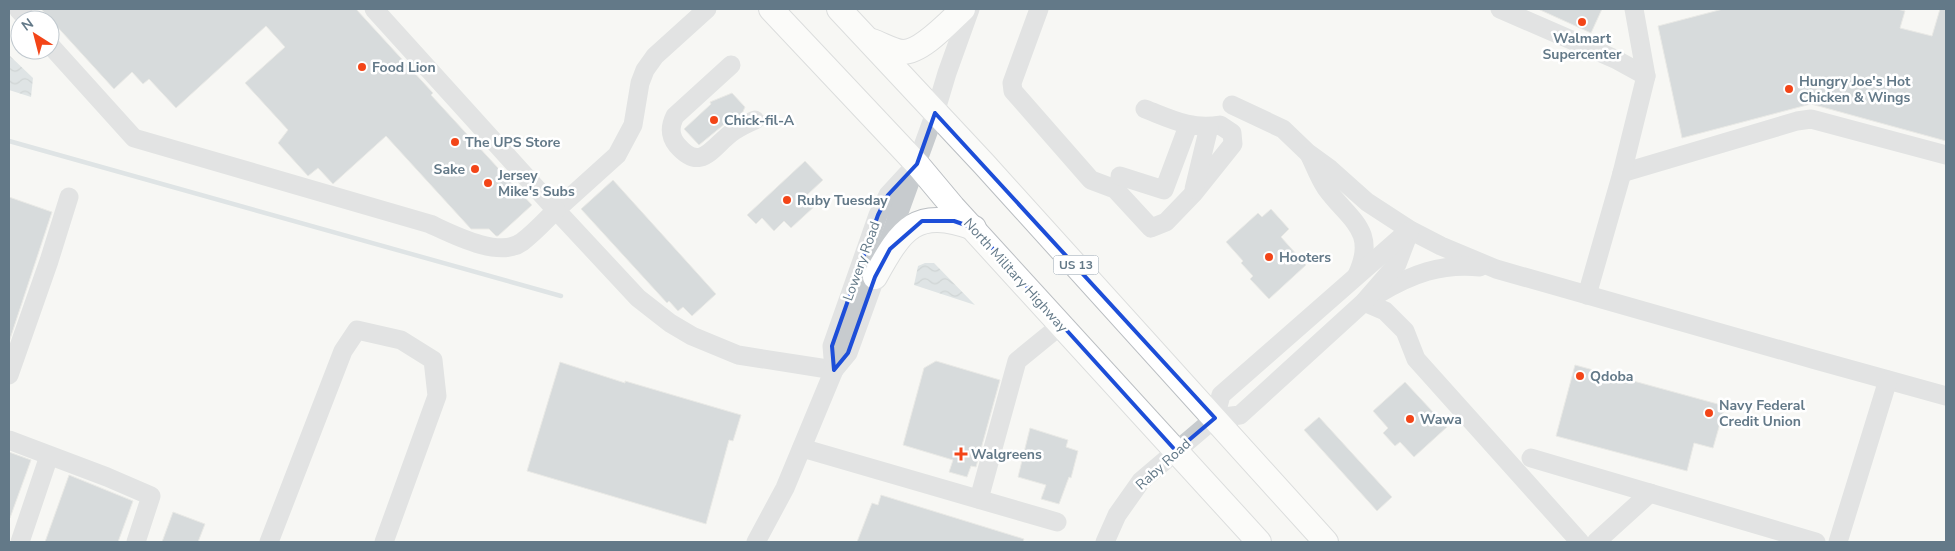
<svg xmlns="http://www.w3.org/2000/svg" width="1955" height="551" font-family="'Nunito Sans',sans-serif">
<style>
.water{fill:url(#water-waves)}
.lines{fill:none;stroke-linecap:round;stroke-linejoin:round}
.stream{stroke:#c1cdd2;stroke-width:4.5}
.building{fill:#afb8be;stroke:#d9d9d6}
.major-casing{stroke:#babec2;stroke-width:26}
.minor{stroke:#c7cbce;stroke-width:19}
.major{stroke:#fff;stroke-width:24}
.marked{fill:none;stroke:#1d4ed8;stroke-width:4;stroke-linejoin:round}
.poi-dot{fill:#f34518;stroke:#fff;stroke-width:2}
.labels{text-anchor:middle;stroke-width:5;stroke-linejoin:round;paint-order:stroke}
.shield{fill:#fff;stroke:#92a1ac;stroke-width:1}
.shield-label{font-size:12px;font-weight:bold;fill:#637988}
.poi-label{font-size:14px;font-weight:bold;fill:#637988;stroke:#fff;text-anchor:start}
.street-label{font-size:14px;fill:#637988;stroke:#fff}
</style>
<defs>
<pattern id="water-waves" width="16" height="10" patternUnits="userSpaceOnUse" patternTransform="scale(1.25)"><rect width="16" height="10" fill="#c1cdd2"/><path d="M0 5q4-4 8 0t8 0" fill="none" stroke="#a0abb0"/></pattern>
</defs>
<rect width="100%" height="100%" fill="#f7f7f4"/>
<g class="water">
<polygon points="9,55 33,78 31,97 9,90"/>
<polygon points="925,263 934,263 975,305 914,285 918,266"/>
</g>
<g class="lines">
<polyline class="stream" points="9,141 561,296"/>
</g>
<g class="building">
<polygon points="41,9 356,9 433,93 431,95 532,205 498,236 496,236 489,229 471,229 386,136 333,184 318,168 308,176 278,143 288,130 245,83 285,47 266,26 176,108 149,79 143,84 132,72 114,89"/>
<polygon points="1538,9 1602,9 1591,33"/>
<polygon points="1723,9 1897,9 1905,11 1900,28 1932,36 1940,9 1946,9 1946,141 1811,104 1682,138 1658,26"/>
<polygon points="732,93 745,107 742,114 727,122 699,145 684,129 711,104 710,102"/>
<polygon points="805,161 823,180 807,195 816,205 791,228 784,221 774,231 762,218 756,224 747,215"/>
<polygon points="613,180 716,294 692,316 683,307 678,311 669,301 667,303 581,209"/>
<polygon points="9,197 52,212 9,342"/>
<polygon points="1271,209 1289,229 1281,237 1306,265 1269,299 1250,279 1253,276 1241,263 1243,261 1226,242 1258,213 1262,217"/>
<polygon points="936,361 1000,380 976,467 971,466 967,477 949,472 953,460 903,445 924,368"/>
<polygon points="560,362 625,383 625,381 741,415 733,441 729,440 706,524 527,471"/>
<polygon points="1575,365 1725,406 1713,448 1694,443 1687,471 1556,436"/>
<polygon points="1405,382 1447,427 1414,457 1400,442 1395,446 1383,433 1388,428 1373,411"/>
<polygon points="1319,417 1392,497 1377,511 1304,430"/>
<polygon points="1030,428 1068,440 1066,447 1078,451 1071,478 1069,477 1059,504 1041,499 1046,485 1018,477"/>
<polygon points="9,452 31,460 10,518 9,518"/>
<polygon points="69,475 133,501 118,542 45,542"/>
<polygon points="881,495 1024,539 1023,542 857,542 872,503 878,505"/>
<polygon points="173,512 205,524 198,542 162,542"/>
</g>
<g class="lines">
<defs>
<g id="major">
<polyline points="771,9 917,164 953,207 1259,542"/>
<polyline points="839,9 984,164 1326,542"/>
<path d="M 872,41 C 881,44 893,51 902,52 C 921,53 949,22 963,9"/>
<path d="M 875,277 C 902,228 916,207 974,228"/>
</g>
</defs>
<use href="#major" class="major-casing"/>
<g class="minor">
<polyline points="18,9 28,20"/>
<polyline points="707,9 655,56 645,70 640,83 633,125 617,155 556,210 638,298 670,323 692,336 738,355 834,370"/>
<path d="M 1039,9 L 1012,83 L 1013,91 L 1091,180 L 1115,189 L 1151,228 L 1166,222 L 1193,194 L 1233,144 L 1232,133 L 1220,125 C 1191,130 1171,119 1145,109"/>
<polyline points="1500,9 1615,59 1646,76"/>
<path d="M 50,45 L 134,138 L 430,224 C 452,234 499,259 522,242 C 534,233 545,221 556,210 L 374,9"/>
<path d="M 731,65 L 675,116 C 670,126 669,135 677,145 C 702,174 712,146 734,131 C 740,127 748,123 755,120"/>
<polyline points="1232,105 1283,129 1308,153 1330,169 1367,202 1410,230 1441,246 1496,269 1816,360 1946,396"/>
<path d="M 1310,156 C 1315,166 1319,178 1326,188 C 1349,220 1378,230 1357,275"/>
<polyline points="1622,173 1797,121 1811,119 1946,155"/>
<polyline points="1120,176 1164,190 1188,126"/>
<polyline points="1194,189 1209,127"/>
<path d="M 1378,294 C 1412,274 1441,263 1480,267"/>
<polyline points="1587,295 1622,173 1646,76 1634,9"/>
<polyline points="1364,302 1385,311 1405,331 1416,359 1580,542"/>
<polyline points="834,370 832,346 878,215 888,195 911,170"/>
<polyline points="9,375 49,261 69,197"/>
<polyline points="1215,418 1240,415 1364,302 1397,264 1410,230"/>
<polyline points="1215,418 1221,395 1407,232"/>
<polyline points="9,440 107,477 151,496 136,542"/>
<polyline points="802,448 1057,522"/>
<polyline points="1531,458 1816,542"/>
<polyline points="979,499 1017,361 1061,325"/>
<polyline points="20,542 49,456"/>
<polyline points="269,542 343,351 357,330 401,340 433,360 437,396 384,542"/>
<polyline points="756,542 785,488 834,370 848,353 935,113 947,73 970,9"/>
<polyline points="1105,542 1117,515 1141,481 1215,418"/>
<polyline points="1596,542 1650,493"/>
<polyline points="1838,542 1888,380"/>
</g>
<use href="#major" class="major"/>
</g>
<path d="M0 0H1955V551H0ZM 935,113 L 1215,418 L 1176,451 L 974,228 L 954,221 L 922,221 L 890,249 L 875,277 L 848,353 L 834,370 L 832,346 L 878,215 L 888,195 L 917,164 Z" fill="#f7f7f4" fill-opacity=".55" fill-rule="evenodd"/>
<path class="marked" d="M 935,113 L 1215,418 L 1176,451 L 974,228 L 954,221 L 922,221 L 890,249 L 875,277 L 848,353 L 834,370 L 832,346 L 878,215 L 888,195 L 917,164 Z"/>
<g class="poi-dot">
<circle cx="1582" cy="22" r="5"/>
<circle cx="362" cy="67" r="5"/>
<circle cx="1789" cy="89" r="5"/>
<circle cx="714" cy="120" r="5"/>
<circle cx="455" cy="142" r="5"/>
<circle cx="475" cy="169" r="5"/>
<circle cx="488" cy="183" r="5"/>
<circle cx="787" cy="200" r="5"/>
<circle cx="1269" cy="257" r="5"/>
<circle cx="1580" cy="376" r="5"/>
<circle cx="1709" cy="413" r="5"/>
<circle cx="1410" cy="419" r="5"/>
<path d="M958.5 446.5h5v5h5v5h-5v5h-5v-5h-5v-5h5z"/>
</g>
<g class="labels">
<rect class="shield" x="1053.5" y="255.5" width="45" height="19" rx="4"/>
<g class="shield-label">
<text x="1076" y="269">US 13</text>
</g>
<g class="poi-label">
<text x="1582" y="43" text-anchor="middle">Walmart<tspan x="1582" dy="16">Supercenter</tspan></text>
<text x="372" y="72">Food Lion</text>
<text x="1799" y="86">Hungry Joe's Hot<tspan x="1799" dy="16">Chicken &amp; Wings</tspan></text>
<text x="724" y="125">Chick-fil-A</text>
<text x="465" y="147">The UPS Store</text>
<text x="465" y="174" text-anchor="end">Sake</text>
<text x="498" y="180">Jersey<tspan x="498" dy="16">Mike's Subs</tspan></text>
<text x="797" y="205">Ruby Tuesday</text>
<text x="1279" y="262">Hooters</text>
<text x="1590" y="381">Qdoba</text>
<text x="1719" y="410">Navy Federal<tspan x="1719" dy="16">Credit Union</tspan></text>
<text x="1420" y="424">Wawa</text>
<text x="971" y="459">Walgreens</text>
</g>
<g class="street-label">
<text transform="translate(861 261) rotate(-70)" y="5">Lowery Road</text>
<text transform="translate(1016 275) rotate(48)" y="5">North Military Highway</text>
<text transform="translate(1163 464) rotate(-42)" y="5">Raby Road</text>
</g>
</g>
<rect width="1955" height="551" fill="none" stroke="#637988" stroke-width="20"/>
<g transform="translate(35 35) rotate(324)"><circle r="24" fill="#ffffff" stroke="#c1c9cf"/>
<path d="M0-4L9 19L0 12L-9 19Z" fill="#f34518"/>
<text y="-8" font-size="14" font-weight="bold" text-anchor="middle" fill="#637988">N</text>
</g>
</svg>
